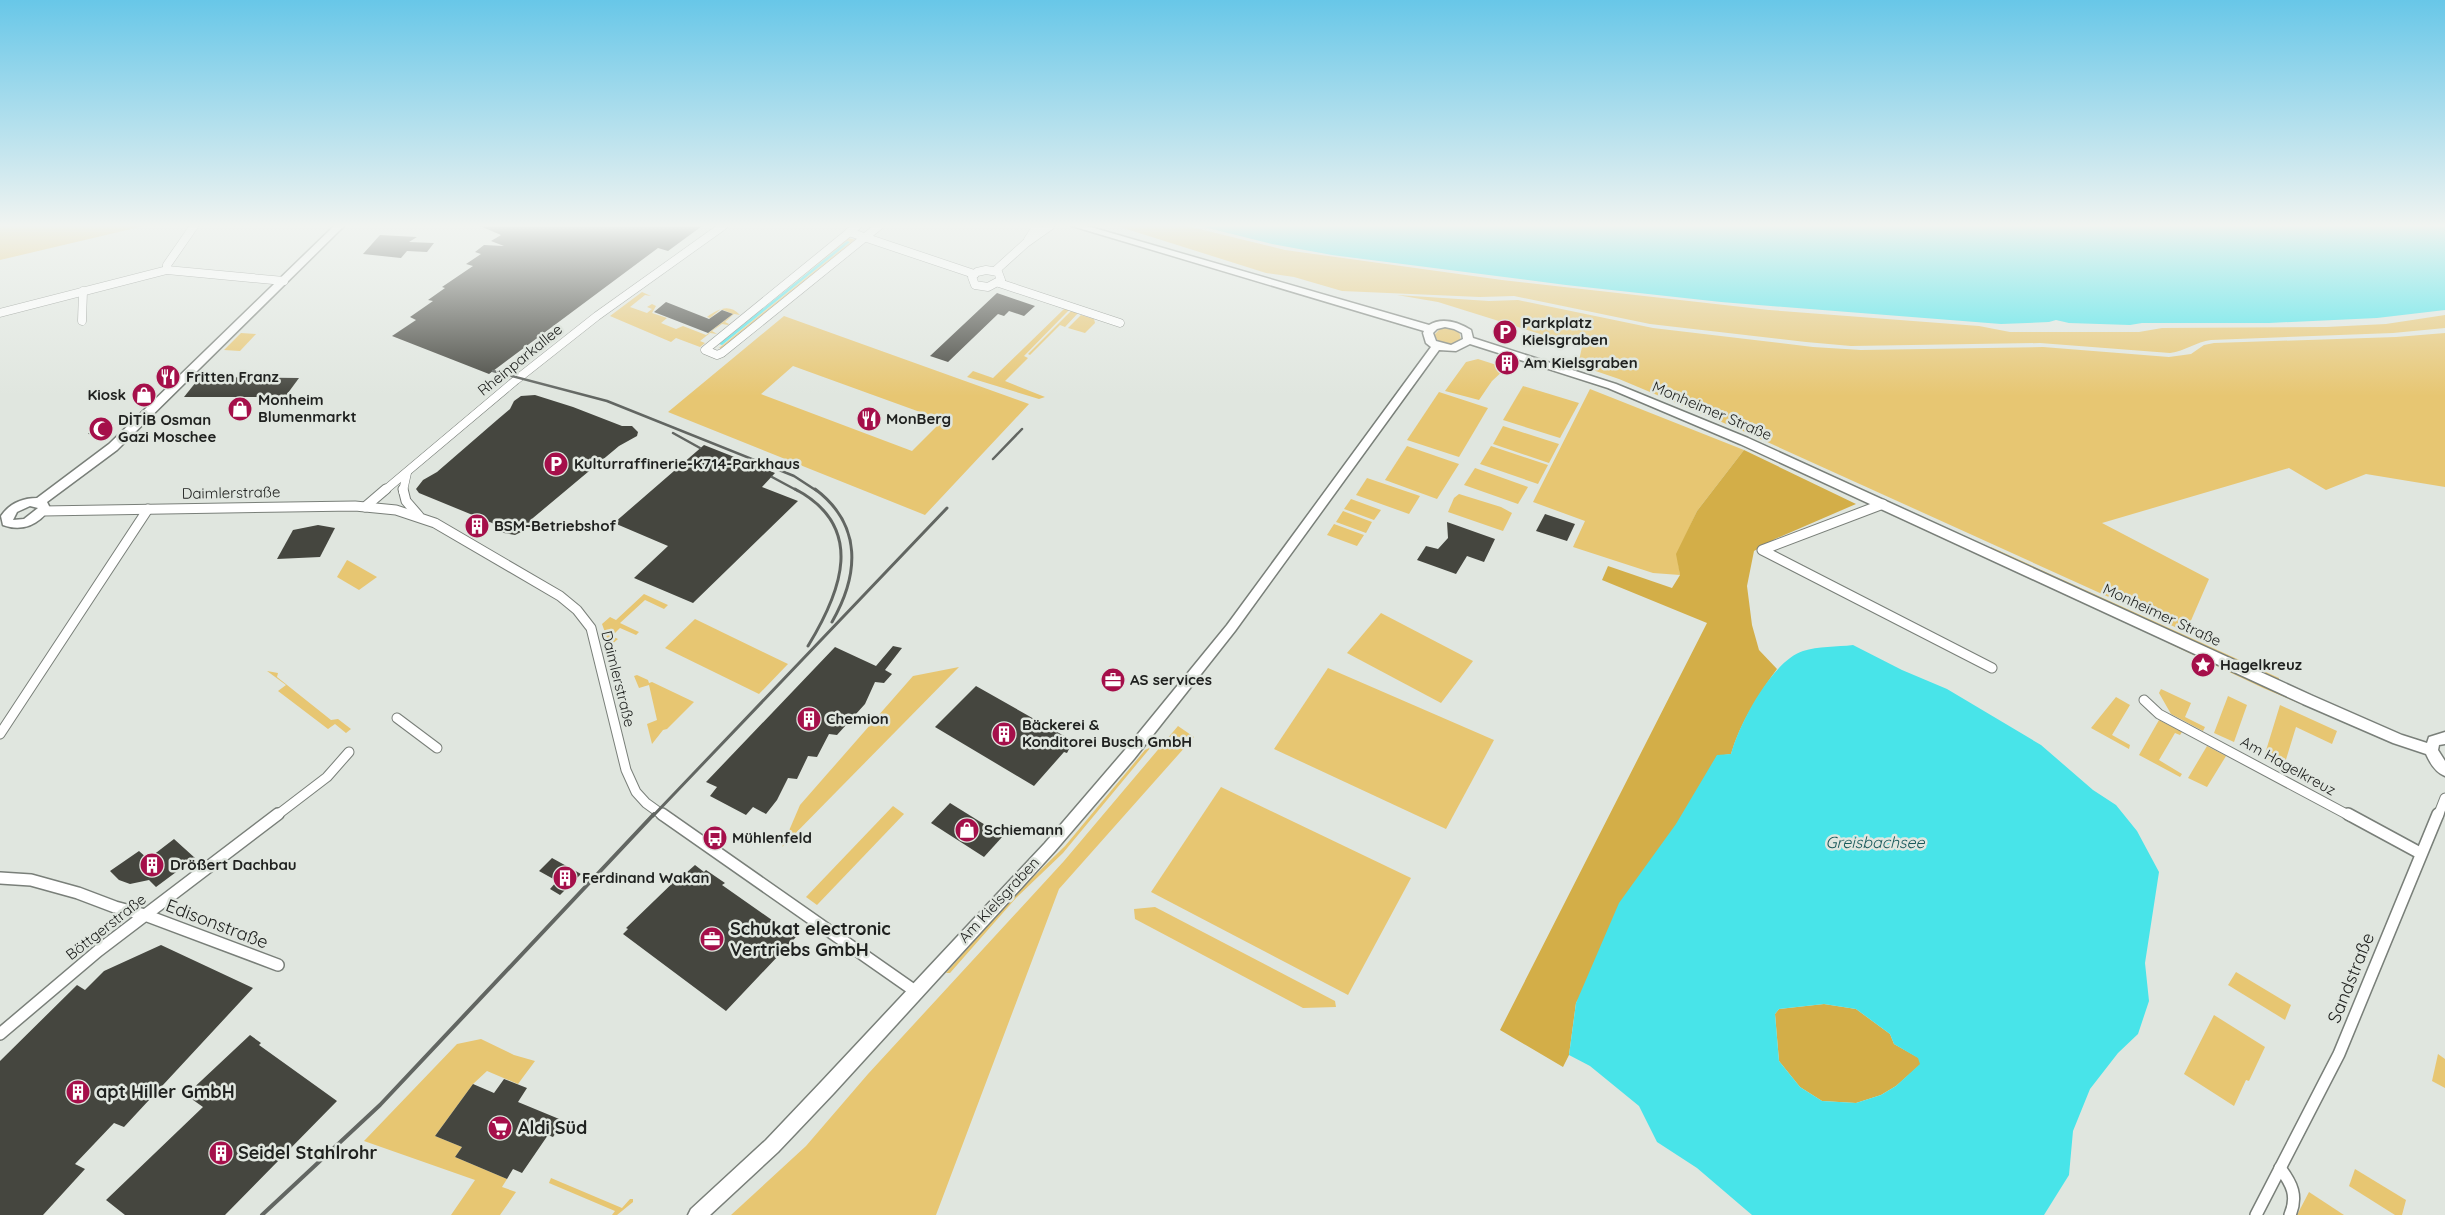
<svg xmlns="http://www.w3.org/2000/svg" width="2445" height="1215" font-family="Quicksand,sans-serif">
<style>
.green{fill:#e7c672;fill-rule:evenodd}
.forest{fill:#d3ae48}
.water{fill:#48e4e9;fill-rule:evenodd}
.building{fill:#45463f}
.lines{fill:none;stroke-linecap:round;stroke-linejoin:round}
.street-far2-casing{stroke:#797f79;stroke-width:9}
.street-far1-casing{stroke:#797f79;stroke-width:11}
.street-casing{stroke:#797f79;stroke-width:14}
.secondary-casing{stroke:#797f79;stroke-width:3}
.street-far2{stroke:#fff;stroke-width:8}
.street-far1{stroke:#fff;stroke-width:9}
.street{stroke:#fff;stroke-width:11}
.secondary{fill:#fff;fill-rule:evenodd}
.rail-far2{stroke:#626662;stroke-width:2.5}
.rail-far1{stroke:#626662;stroke-width:3}
.rail{stroke:#626662;stroke-width:4}
.labels{text-anchor:middle;stroke-width:5;stroke-linejoin:round;paint-order:stroke}
.poi-label{font-size:15px;font-weight:bold;fill:#202220;stroke:#e0e6df;text-anchor:start}
.street-label{font-size:15px;fill:#202220;stroke:#e0e6df}
.water-label{font-size:16px;font-style:italic;fill:#18585a;stroke:#e0e6df}
.near-street-label{font-size:18px;fill:#202220;stroke:#e0e6df}
.near-poi-label{font-size:18px;font-weight:bold;fill:#202220;stroke:#e0e6df;text-anchor:start}
</style>
<rect width="100%" height="100%" fill="#e0e6df"/>
<g class="green">
<polygon points="0,226 144,226 0,260"/>
<path d="M 1117,226 L 1187,226 L 1285,250 L 1502,280 L 1769,310 L 1979,326 L 2010,332 L 2139,332 L 2162,328 L 2326,327 L 2386,324 L 2445,315 L 2445,328 L 2393,333 L 2211,340 C 2196,342 2185,351 2170,353 L 2040,343 L 1851,346 L 1806,342 L 1650,324 L 1514,296 L 1480,297 L 1342,291 L 1294,277 L 1266,273 Z"/>
<polygon points="848,238 856,240 723,349 719,348 850,242 847,241 715,346"/>
<path d="M 642,292 L 651,296 L 645,295 L 630,307 L 647,313 L 652,309 L 647,307 L 652,304 L 656,306 L 652,313 L 667,318 L 661,323 L 676,329 L 683,326 L 706,335 L 733,314 L 721,309 L 710,318 L 707,317 C 719,308 730,304 740,315 L 734,314 L 725,322 L 729,324 L 728,325 L 722,324 L 712,331 L 717,334 L 710,333 L 700,341 L 705,343 L 700,347 L 676,338 L 671,342 L 610,316 Z"/>
<polygon points="1397,295 1489,301 1518,300 1653,328 1813,347 1861,350 2043,347 2169,357 2191,354 2204,345 2214,343 2396,337 2445,333 2445,487 2366,474 2326,490 2289,468 2102,523 2209,579 2186,632 1743,431 1619,379 1578,365 1582,347 1438,302"/>
<polygon points="1064,309 1069,310 1024,356 1028,358 1005,381 1045,397 1039,399 967,377 973,371 993,378"/>
<polygon points="1071,311 1078,313 1065,327 1060,325 1030,355 1028,354"/>
<polygon points="1081,315 1094,319 1095,323 1085,333 1068,328"/>
<path d="M 784,316 L 1029,404 L 925,515 L 668,412 ZM 793,366 L 942,420 L 942,421 L 912,451 L 761,394 Z"/>
<polygon points="1441,328 1450,328 1459,331 1461,340 1452,345 1439,342 1434,335"/>
<polygon points="241,333 256,334 240,351 224,350"/>
<polygon points="1478,359 1506,368 1492,381 1479,400 1445,391 1466,362"/>
<polygon points="1523,386 1579,403 1560,438 1503,420"/>
<polygon points="1590,389 1744,450 1697,511 1677,554 1680,575 1653,573 1573,547 1585,521 1533,502"/>
<polygon points="1439,392 1488,408 1459,457 1407,440"/>
<polygon points="1503,426 1559,444 1549,463 1493,444"/>
<polygon points="1407,446 1459,464 1437,499 1385,480"/>
<polygon points="1491,446 1548,465 1538,484 1480,464"/>
<polygon points="1475,468 1528,487 1518,504 1464,485"/>
<polygon points="1367,478 1420,496 1409,514 1356,495"/>
<polygon points="1459,494 1501,507 1512,513 1503,531 1448,512 1454,498"/>
<polygon points="1351,499 1381,510 1374,520 1344,509"/>
<polygon points="1343,511 1372,522 1366,533 1336,522"/>
<polygon points="1334,524 1364,535 1357,546 1327,535"/>
<polygon points="1991,547 2279,678 2279,680 1990,549"/>
<polygon points="347,560 349,561 377,577 359,590 337,577"/>
<polygon points="644,594 668,605 664,609 645,600 620,623 639,632 636,635 620,628 612,636 618,639 610,646 602,624 610,617 616,620"/>
<polygon points="1381,613 1473,661 1441,703 1347,653"/>
<polygon points="695,619 788,664 759,694 665,648"/>
<polygon points="2171,642 2325,713 2329,716 2263,688 2168,643"/>
<polygon points="959,667 782,847 800,805 913,676"/>
<polygon points="1328,668 1494,740 1446,829 1274,749"/>
<polygon points="267,671 278,673 277,677 331,720 338,719 351,729 346,733 335,724 328,729 278,691 286,685"/>
<polygon points="637,675 648,680 649,683 652,682 694,702 667,729 663,730 652,744 647,724 657,720 649,685 639,688 634,676"/>
<polygon points="2161,689 2191,703 2185,717 2205,727 2203,731 2171,714 2159,693"/>
<polygon points="2228,696 2247,705 2234,742 2214,733"/>
<polygon points="2116,697 2130,705 2112,735 2130,745 2129,749 2091,728"/>
<polygon points="2280,705 2337,731 2332,744 2296,727 2284,766 2264,757"/>
<polygon points="2159,720 2182,732 2180,735 2175,733 2159,760 2182,774 2180,777 2139,755"/>
<polygon points="1178,726 1194,737 1059,889 936,1215 731,1215 806,1146 868,1074 1064,861"/>
<polygon points="2207,746 2226,756 2207,787 2188,778"/>
<polygon points="1151,747 1063,853 1016,898 950,973 946,973 1013,897 1065,846 1145,750"/>
<polygon points="1221,787 1411,878 1348,995 1151,892"/>
<polygon points="893,806 904,814 817,905 806,897"/>
<polygon points="1155,907 1335,1001 1336,1007 1303,1008 1135,919 1134,909"/>
<polygon points="2236,972 2291,1005 2285,1020 2228,985"/>
<polygon points="2214,1015 2265,1047 2249,1081 2246,1080 2234,1106 2184,1074"/>
<polygon points="481,1039 514,1055 535,1061 518,1084 487,1071 473,1084 435,1136 462,1147 455,1157 507,1179 502,1187 516,1192 500,1215 451,1215 475,1180 364,1141 457,1044"/>
<polygon points="2438,1054 2445,1059 2445,1088 2432,1081"/>
<polygon points="2355,1169 2406,1200 2402,1215 2395,1215 2349,1186"/>
<polygon points="551,1178 622,1208 630,1199 633,1199 633,1202 617,1215 612,1215 615,1211 549,1183"/>
<polygon points="2309,1192 2344,1215 2297,1215"/>
</g>
<g class="forest">
<path d="M 1744,450 L 1856,504 L 1775,539 L 1754,551 L 1747,586 L 1752,625 L 1759,650 L 1777,669 C 1758,695 1740,723 1731,754 L 1717,756 L 1576,1003 L 1569,1055 L 1563,1067 L 1500,1030 L 1707,623 L 1602,580 L 1608,566 L 1672,588 L 1680,575 L 1676,554 L 1697,511 Z"/>
<polygon points="1824,1004 1856,1009 1890,1034 1894,1044 1919,1058 1921,1064 1896,1086 1881,1095 1856,1103 1822,1101 1800,1087 1779,1061 1775,1014 1779,1009"/>
</g>
<g class="water">
<polygon points="1200,226 2445,226 2445,310 2377,318 2269,323 2142,323 2130,325 2069,323 2056,320 2049,322 2001,324 1721,302 1566,285 1332,255 1272,244"/>
<polygon points="847,241 850,242 722,345 719,344"/>
<path d="M 1853,645 L 1902,670 L 1947,689 L 2041,745 L 2093,790 L 2116,805 L 2137,831 L 2159,872 L 2145,963 L 2149,1001 L 2138,1034 L 2118,1053 L 2090,1089 L 2073,1131 L 2069,1175 L 2044,1215 L 1752,1215 L 1697,1168 L 1657,1142 L 1639,1106 L 1590,1066 L 1569,1055 L 1576,1003 L 1619,903 L 1676,824 L 1717,755 L 1731,754 C 1739,724 1772,661 1803,651 C 1818,646 1837,647 1853,645 ZM 1824,1004 L 1856,1009 L 1890,1034 L 1894,1044 L 1918,1058 L 1920,1064 L 1896,1086 L 1881,1095 L 1856,1103 L 1822,1101 L 1800,1087 L 1779,1061 L 1775,1014 L 1779,1009 Z"/>
</g>
<g class="building">
<polygon points="480,226 702,226 668,251 658,248 489,374 392,336 416,320 410,317 433,301 428,300 445,288 442,287 473,266 466,264 481,254 475,252 484,245 504,246 491,241 501,235"/>
<polygon points="380,235 417,237 409,242 434,243 427,252 407,251 401,258 363,254"/>
<polygon points="997,293 1035,306 1024,316 1009,311 1004,316 998,314 948,362 930,356"/>
<polygon points="666,302 709,319 722,310 733,314 708,333 654,312"/>
<polygon points="200,377 299,378 285,397 184,397"/>
<polygon points="535,395 573,407 622,426 632,426 638,432 637,436 619,446 533,518 523,531 515,535 498,532 497,525 419,493 416,489 423,480 437,472 497,420 510,409 514,401 521,396"/>
<polygon points="100,423 113,424 102,435 88,434"/>
<polygon points="704,445 775,473 762,487 798,501 693,603 634,578 668,546 614,523"/>
<polygon points="1545,514 1575,524 1567,541 1536,531"/>
<polygon points="1447,522 1495,539 1484,562 1467,556 1456,574 1417,560 1426,546 1438,549 1448,538"/>
<polygon points="318,525 335,528 320,557 277,559 293,530"/>
<polygon points="893,646 902,648 885,670 892,674 884,683 875,682 865,704 837,735 829,734 817,757 808,756 797,779 788,778 777,800 766,814 753,807 746,815 710,796 717,787 706,782 835,647 876,666"/>
<polygon points="976,686 1073,741 1067,753 1064,752 1034,786 935,727"/>
<polygon points="950,803 1003,836 984,857 931,823"/>
<polygon points="174,839 195,858 156,887 149,880 130,884 119,880 110,871 139,851 148,859"/>
<polygon points="552,858 581,874 560,895 550,889 557,881 539,871"/>
<polygon points="695,865 704,872 706,870 725,883 722,885 796,937 726,1011 623,934 628,929 626,928 684,872 686,873"/>
<polygon points="161,945 253,988 124,1127 114,1123 75,1164 85,1169 43,1215 0,1215 0,1061 77,985 85,990 104,971"/>
<polygon points="250,1035 261,1043 259,1045 337,1101 225,1215 125,1215 106,1200 203,1107 186,1095"/>
<polygon points="504,1079 527,1088 518,1102 564,1121 553,1137 548,1135 522,1173 513,1169 507,1179 455,1157 462,1147 435,1136 473,1084 494,1093"/>
</g>
<g class="lines">
<defs>
<g id="street-far2">
<polyline points="857,226 705,350 717,355 722,353 879,226"/>
<polyline points="849,232 974,274"/>
<polyline points="1028,240 1037,226"/>
<polyline points="167,270 167,265 194,226"/>
<polygon points="986,270 998,272 1001,280 988,287 975,285 972,277 977,272"/>
<polyline points="995,271 1026,243 1050,226"/>
<polyline points="999,283 1120,323"/>
<polyline points="0,313 167,270 284,281"/>
<polyline points="82,321 83,291"/>
<polyline points="384,491 516,380 597,316 723,226"/>
<polyline points="403,491 407,473"/>
</g>
<g id="street-far1">
<polyline points="403,489 406,501 419,516"/>
<polyline points="1883,504 1762,550 1992,668"/>
<polyline points="365,507 386,489"/>
<polyline points="43,511 355,506 396,510 435,523 560,596 577,610 591,628 626,770 636,792 646,803 664,816"/>
<polyline points="2144,700 2159,714 2350,816"/>
<polyline points="397,718 437,748"/>
<polyline points="0,734 148,509"/>
<polyline points="276,816 327,777 349,752"/>
<polyline points="2438,816 2445,798"/>
</g>
<g id="street">
<polyline points="662,814 915,991"/>
<polyline points="2348,814 2420,853"/>
<polyline points="0,878 31,880 78,893 115,907 145,915 278,965"/>
<polyline points="0,1034 98,951 278,814"/>
<path d="M 2280,1168 C 2292,1184 2298,1196 2290,1215"/>
<polyline points="2256,1215 2339,1054 2438,814"/>
</g>
<g id="secondary">
<path d="M 334,226 L 344,226 L 117,450 L 47,502 L 50,508 C 39,525 22,532 3,525 L 1,516 C 9,504 22,498 37,498 L 109,444 ZM 30,506 L 38,508 L 24,519 L 13,520 L 17,512 Z"/>
<path d="M 1072,226 L 1087,226 L 1429,325 C 1442,317 1458,322 1471,330 L 1473,338 L 1616,384 L 1748,438 L 2313,696 L 2402,735 L 2427,743 L 2429,737 L 2445,732 L 2445,744 L 2439,745 L 2438,750 L 2445,761 L 2445,776 C 2435,772 2430,763 2426,754 L 2393,743 L 2303,704 L 1740,444 L 1608,388 L 1470,344 L 1456,351 L 1439,350 L 1235,631 L 1134,759 L 1055,851 L 834,1093 L 778,1152 L 710,1215 L 688,1215 L 691,1209 L 766,1140 L 822,1081 L 1045,843 L 1124,751 L 1227,625 L 1431,347 L 1426,343 L 1423,333 L 1424,331 ZM 1445,327 L 1454,329 L 1462,333 L 1463,339 L 1451,345 L 1436,341 L 1433,333 L 1437,329 Z"/>
</g>
</defs>
<use href="#street-far2" class="street-far2-casing"/>
<use href="#street-far1" class="street-far1-casing"/>
<use href="#street" class="street-casing"/>
<use href="#secondary" class="secondary-casing"/>
<use href="#street-far2" class="street-far2"/>
<use href="#street-far1" class="street-far1"/>
<use href="#street" class="street"/>
<use href="#secondary" class="secondary"/>
<g class="rail-far2">
<polyline points="493,371 607,401 794,476 817,491"/>
<polyline points="673,433 700,448"/>
<polyline points="993,459 1022,429"/>
<polyline points="772,477 798,491"/>
</g>
<g class="rail-far1">
<path d="M 795,489 C 867,527 841,592 808,646"/>
<path d="M 815,489 C 863,525 859,575 832,622"/>
<polyline points="653,816 947,508"/>
</g>
<polyline class="rail" points="262,1215 380,1105 654,814"/>
</g>
<linearGradient id="sky" x2="0" y2="1"><stop stop-color="#68c7e8"/><stop offset="0.57" stop-color="#f1f4f1"/><stop offset="1" stop-color="#f1f4f1" stop-opacity="0"/></linearGradient>
<rect width="2445" height="396" fill="url(#sky)"/>
<defs>
<symbol id="parking-disc" viewBox="-11 -11 22 22"><circle r="9.5" fill="#a50f4a" stroke="#e0e6df"/><path d="M-3.5-5.5H1a3.5 3.5 0 0 1 0 7H-1V5.5H-3.5ZM-1-3.4V-.6H.8a1.4 1.4 0 0 0 0-2.8Z" fill="#fff"/></symbol>
<symbol id="building-disc" viewBox="-11 -11 22 22"><circle r="9.5" fill="#a50f4a" stroke="#e0e6df"/><path d="M-4-6H4V6H1V3H-1V6H-4ZM-2.5-4.3h1.7v1.8h-1.7ZM.8-4.3h1.7v1.8H.8ZM-2.5-1h1.7V.8h-1.7ZM.8-1h1.7V.8H.8Z" fill="#fff"/></symbol>
<symbol id="restaurant-disc" viewBox="-11 -11 22 22"><circle r="9.5" fill="#a50f4a" stroke="#e0e6df"/><path d="M-5-6h1v4h1v-4h1v4h1v-4h1v5L-1.5 .5V6h-2V.5L-5-1ZM5-6V6H3V1.5H1.5Q1.5-4 5-6Z" fill="#fff"/></symbol>
<symbol id="shop-disc" viewBox="-11 -11 22 22"><circle r="9.5" fill="#a50f4a" stroke="#e0e6df"/><path d="M-5-2.5h2.3a2.7 3.5 0 0 1 5.4 0H5L5.5 6h-11ZM-1.5-2.5h3a1.5 2.3 0 0 0-3 0Z" fill="#fff"/></symbol>
<symbol id="mosque-disc" viewBox="-11 -11 22 22"><circle r="9.5" fill="#a50f4a" stroke="#e0e6df"/><path d="M3.5-4.9A6 6 0 1 0 3.5 4.9A5 5 0 1 1 3.5-4.9Z" fill="#fff"/></symbol>
<symbol id="sight-disc" viewBox="-11 -11 22 22"><circle r="9.5" fill="#a50f4a" stroke="#e0e6df"/><path d="M0-6L1.8-2.2L6-1.7L2.9 1.2L3.7 5.4L0 3.3L-3.7 5.4L-2.9 1.2L-6-1.7L-1.8-2.2Z" fill="#fff"/></symbol>
<symbol id="office-disc" viewBox="-11 -11 22 22"><circle r="9.5" fill="#a50f4a" stroke="#e0e6df"/><path d="M-6-3h4V-5.5h4V-3h4V5H-6ZM-1-4.5V-3h2v-1.5ZM-6 0V1H6V0Z" fill="#fff"/></symbol>
<symbol id="bus-disc" viewBox="-11 -11 22 22"><circle r="9.5" fill="#a50f4a" stroke="#e0e6df"/><path d="M-5-6H5V4H4V6H2V4H-2V6H-4V4H-5ZM-3.5-4V0h7V-4ZM-3.5 1.2v1.5H-2V1.2ZM2 1.2v1.5H3.5V1.2Z" fill="#fff"/></symbol>
<symbol id="supermarket-disc" viewBox="-11 -11 22 22"><circle r="9.5" fill="#a50f4a" stroke="#e0e6df"/><path d="M-6-5.5h2.5l.6 2H6L4.5 2H-2.5L-4.4-4H-6ZM-1.5 3.2a1.3 1.3 0 1 0 .1 0ZM3 3.2a1.3 1.3 0 1 0 .1 0Z" fill="#fff"/></symbol>
</defs>
<g fill-rule="evenodd">
<use href="#parking-disc" x="1491" y="318" width="28" height="28"/>
<use href="#building-disc" x="1493" y="349" width="28" height="28"/>
<use href="#restaurant-disc" x="154" y="363" width="28" height="28"/>
<use href="#shop-disc" x="130" y="381" width="28" height="28"/>
<use href="#shop-disc" x="226" y="395" width="28" height="28"/>
<use href="#restaurant-disc" x="855" y="405" width="28" height="28"/>
<use href="#mosque-disc" x="87" y="415" width="28" height="28"/>
<use href="#parking-disc" x="542" y="450" width="28" height="28"/>
<use href="#building-disc" x="463" y="512" width="28" height="28"/>
<use href="#sight-disc" x="2189" y="651" width="28" height="28"/>
<use href="#office-disc" x="1099" y="666" width="28" height="28"/>
<use href="#building-disc" x="795" y="705" width="28" height="28"/>
<use href="#building-disc" x="990" y="720" width="28" height="28"/>
<use href="#shop-disc" x="953" y="816" width="28" height="28"/>
<use href="#bus-disc" x="701" y="824" width="28" height="28"/>
<use href="#building-disc" x="138" y="851" width="28" height="28"/>
<use href="#building-disc" x="551" y="864" width="28" height="28"/>
<use href="#office-disc" x="698" y="925" width="28" height="28"/>
<use href="#building-disc" x="64" y="1078" width="28" height="28"/>
<use href="#supermarket-disc" x="486" y="1114" width="28" height="28"/>
<use href="#building-disc" x="207" y="1139" width="28" height="28"/>
</g>
<g class="labels">
<g class="poi-label">
<text x="1522" y="328">Parkplatz<tspan x="1522" dy="17">Kielsgraben</tspan></text>
<text x="1524" y="368">Am Kielsgraben</text>
<text x="186" y="382">Fritten Franz</text>
<text x="126" y="400" text-anchor="end">Kiosk</text>
<text x="258" y="405">Monheim<tspan x="258" dy="17">Blumenmarkt</tspan></text>
<text x="886" y="424">MonBerg</text>
<text x="118" y="425">DİTİB Osman<tspan x="118" dy="17">Gazi Moschee</tspan></text>
<text x="574" y="469">Kulturraffinerie-K714-Parkhaus</text>
<text x="494" y="531">BSM-Betriebshof</text>
<text x="2220" y="670">Hagelkreuz</text>
<text x="1130" y="685">AS services</text>
<text x="826" y="724">Chemion</text>
<text x="1022" y="730">Bäckerei &amp;<tspan x="1022" dy="17">Konditorei Busch GmbH</tspan></text>
<text x="984" y="835">Schiemann</text>
<text x="732" y="843">Mühlenfeld</text>
<text x="170" y="870">Drößert Dachbau</text>
<text x="582" y="883">Ferdinand Wakan</text>
</g>
<g class="street-label">
<text transform="translate(520 360) rotate(-39)" y="5">Rheinparkallee</text>
<text transform="translate(1712 411) rotate(23)" y="5">Monheimer Straße</text>
<text transform="translate(231 493) rotate(-1)" y="5">Daimlerstraße</text>
<text transform="translate(2162 615) rotate(25)" y="5">Monheimer Straße</text>
<text transform="translate(618 679) rotate(76)" y="5">Daimlerstraße</text>
<text transform="translate(2288 766) rotate(29)" y="5">Am Hagelkreuz</text>
<text transform="translate(999 900) rotate(-47)" y="5">Am Kielsgraben</text>
<text transform="translate(106 927) rotate(-38)" y="5">Böttgerstraße</text>
</g>
<g class="water-label">
<text x="1875" y="848">Greisbachsee</text>
</g>
<g class="near-street-label">
<text transform="translate(217 924) rotate(21)" y="6">Edisonstraße</text>
<text transform="translate(2351 978) rotate(-68)" y="6">Sandstraße</text>
</g>
<g class="near-poi-label">
<text x="730" y="935">Schukat electronic<tspan x="730" dy="21">Vertriebs GmbH</tspan></text>
<text x="96" y="1098">apt Hiller GmbH</text>
<text x="518" y="1134">Aldi Süd</text>
<text x="238" y="1159">Seidel Stahlrohr</text>
</g>
</g>
</svg>
